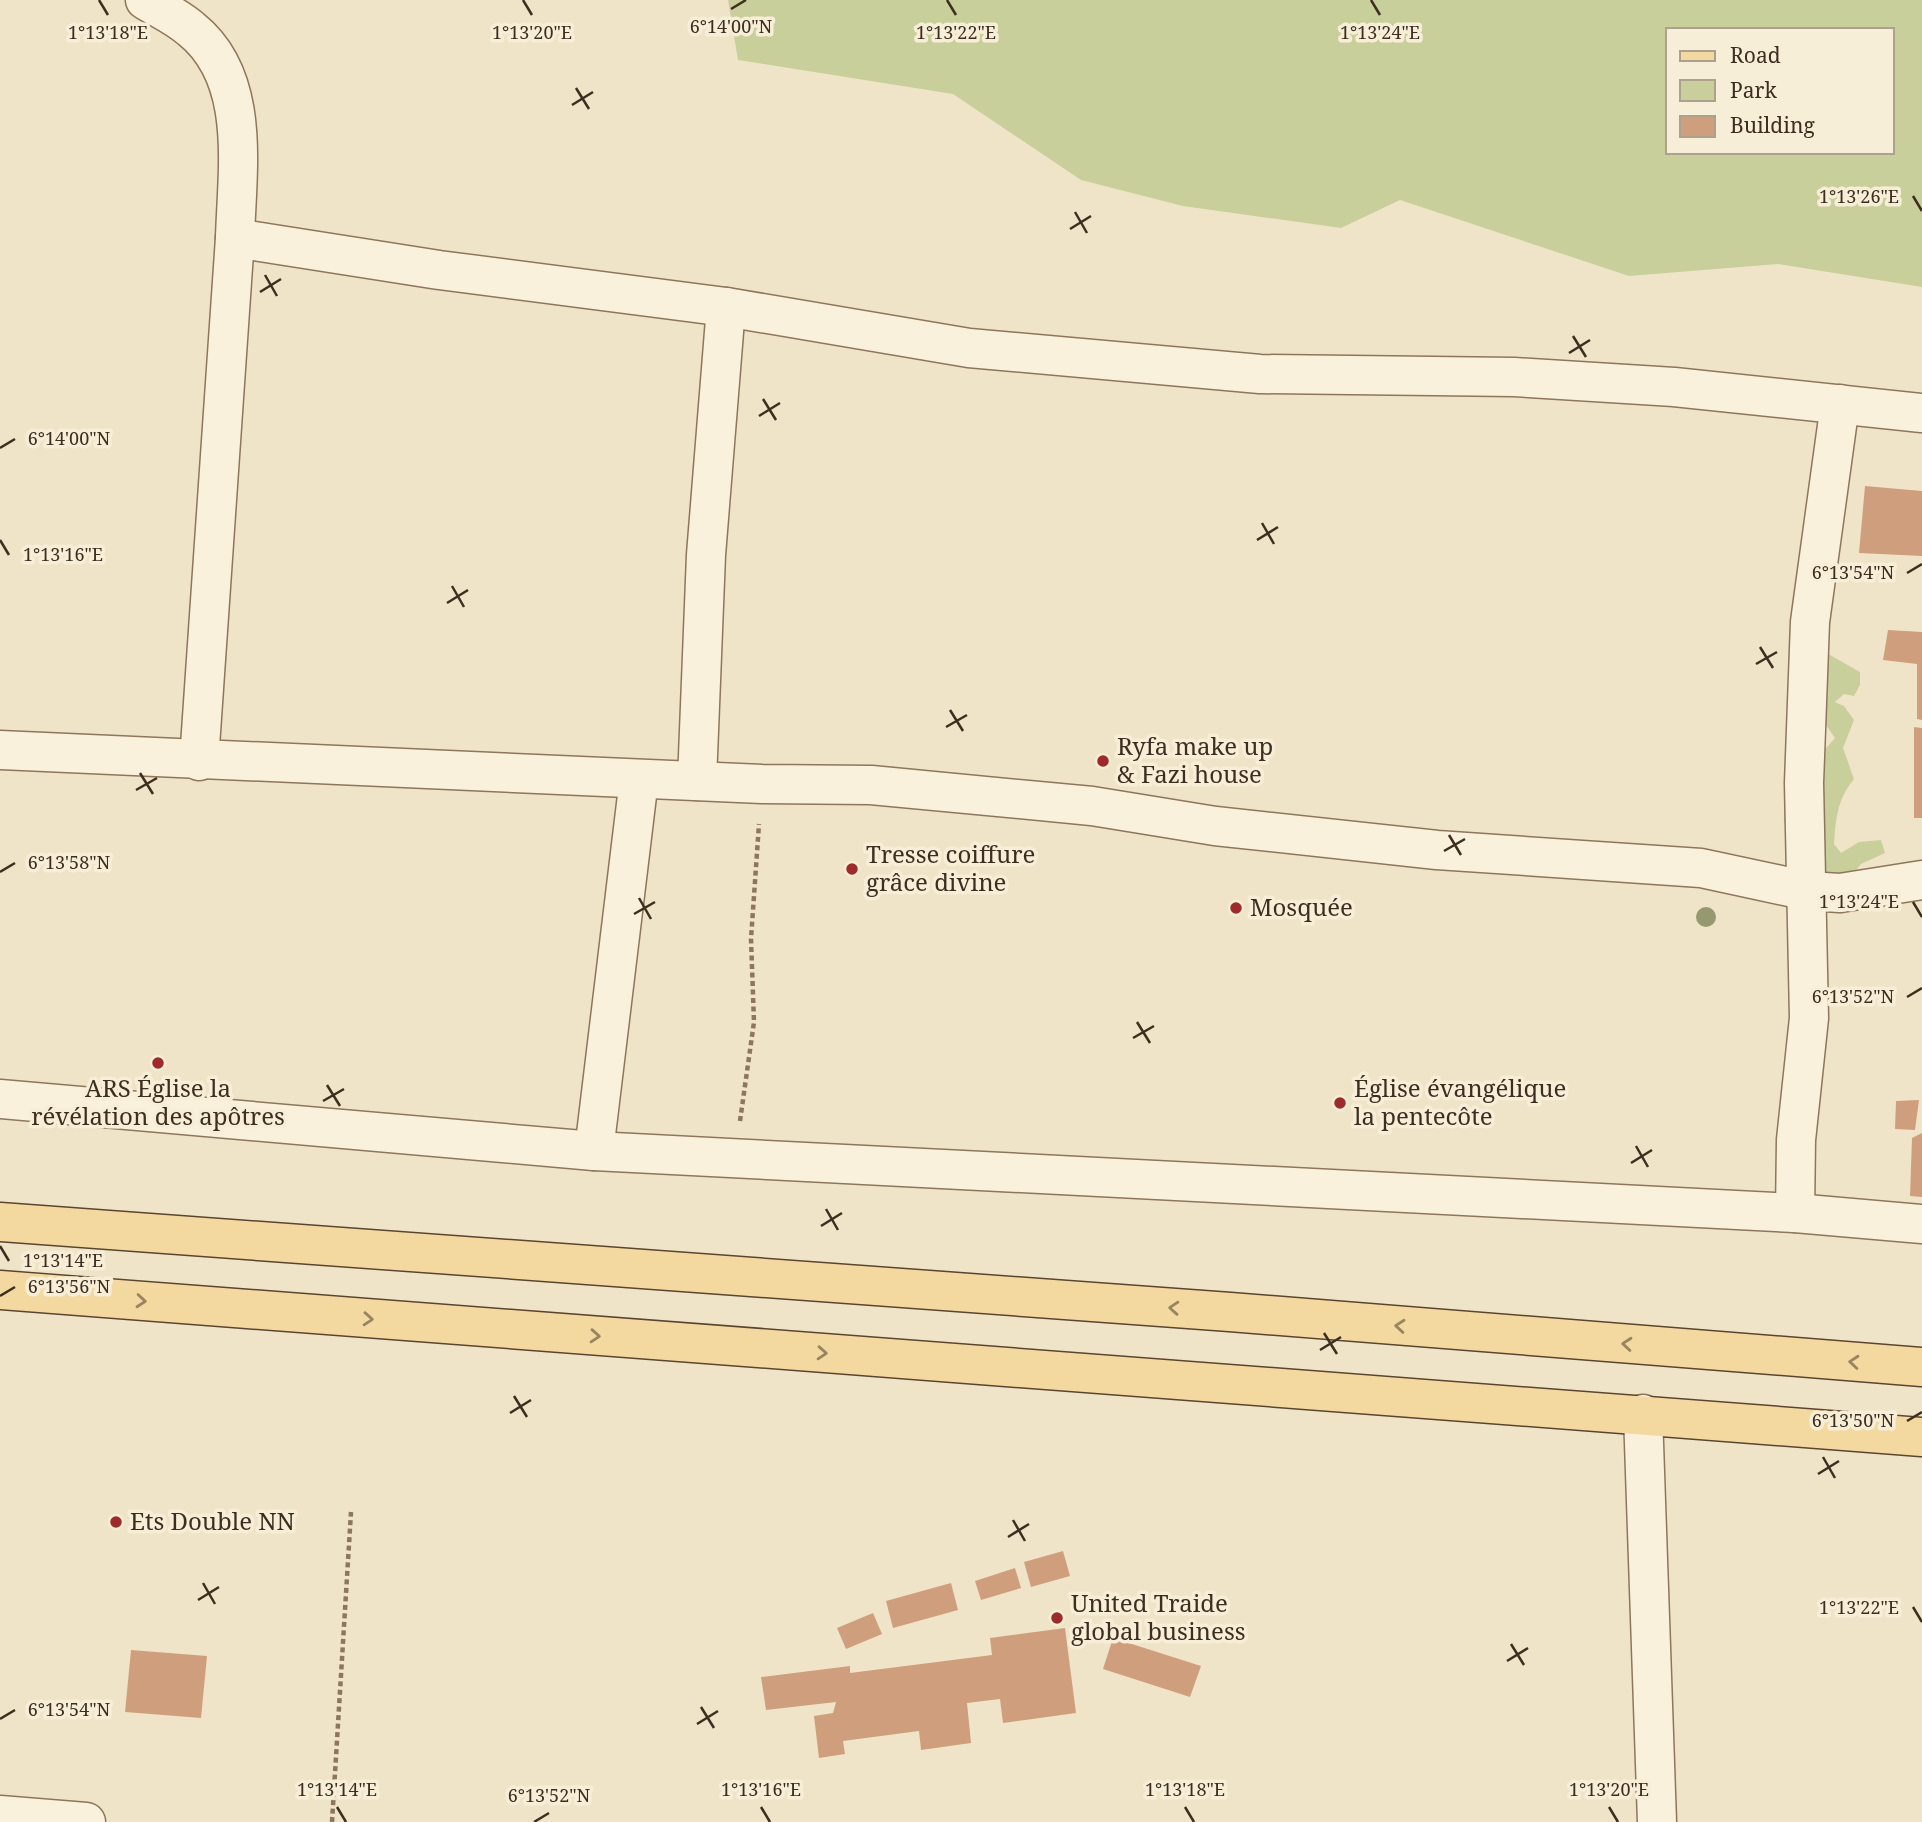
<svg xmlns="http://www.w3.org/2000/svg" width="1922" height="1822" font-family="'Noto Serif',serif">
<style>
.green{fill:#c9cf9b;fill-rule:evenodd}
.building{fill:#cf9f7d}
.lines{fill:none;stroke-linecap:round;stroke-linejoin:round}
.minor-casing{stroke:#8d765c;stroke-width:41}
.primary-casing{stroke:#5b4430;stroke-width:41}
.path{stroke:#8d765c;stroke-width:4.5;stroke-dasharray:5 3.5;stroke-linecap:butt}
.minor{stroke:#faf1dc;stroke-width:38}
.primary{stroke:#f3d9a0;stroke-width:38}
.tree{fill:#96986f}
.oneway{stroke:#988460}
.ticks{fill:none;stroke:#3d2e20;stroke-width:2.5}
.poi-dot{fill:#9e2a2b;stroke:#f7eed8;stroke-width:2.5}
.labels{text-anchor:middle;stroke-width:7;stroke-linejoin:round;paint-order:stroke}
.poi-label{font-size:24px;fill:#3d2e20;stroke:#f7eed8;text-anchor:start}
.ticks-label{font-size:18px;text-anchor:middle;fill:#3d2e20;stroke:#f7eed8;stroke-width:7;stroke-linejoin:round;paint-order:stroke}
</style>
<rect width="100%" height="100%" fill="#f0e4c8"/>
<g class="green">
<path d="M 728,0 L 1922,0 L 1922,287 L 1778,264 L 1629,276 L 1400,200 L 1341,228 L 1183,206 L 1081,180 L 953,94 L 738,60 ZM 1668,30 L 1892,30 L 1892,152 L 1668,152 Z"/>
<path d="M 1815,651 L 1830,655 L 1860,672 L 1860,685 L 1854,696 L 1844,694 L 1835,702 L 1844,706 L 1854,720 L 1843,748 L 1854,779 C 1837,800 1836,818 1834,844 L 1841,853 L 1859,842 L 1881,840 L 1885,853 L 1861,864 L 1853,874 L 1833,887 L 1784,822 C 1782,788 1815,762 1835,738 L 1824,722 Z"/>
</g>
<g class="building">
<polygon points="1865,486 1922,491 1922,556 1859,553"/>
<polygon points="1888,630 1922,632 1922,720 1917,719 1917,664 1883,660"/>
<polygon points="1914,727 1922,728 1922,818 1914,818"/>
<polygon points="1919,1100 1915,1130 1895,1129 1896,1101"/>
<polygon points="1922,1133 1922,1197 1910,1196 1912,1138"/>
<polygon points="1063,1551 1070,1576 1031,1587 1024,1562"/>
<polygon points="1015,1568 1021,1588 981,1600 975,1581"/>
<polygon points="951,1583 958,1610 893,1628 886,1601"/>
<polygon points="873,1613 882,1634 846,1649 837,1628"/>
<polygon points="1065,1628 1076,1713 1003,1723 1000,1699 967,1703 971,1743 921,1750 919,1731 843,1741 845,1754 819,1758 814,1716 833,1713 836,1702 766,1710 761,1677 850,1666 850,1673 992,1655 990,1638"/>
<polygon points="1113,1638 1201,1666 1190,1697 1103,1669"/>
<polygon points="131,1650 207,1656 201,1718 125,1712"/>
</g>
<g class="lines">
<defs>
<g id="minor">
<path d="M 145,0 C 160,9 177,17 191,29 C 252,78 237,168 235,238 L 439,270 L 726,307 L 969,348 L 1260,374 L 1514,377 L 1674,387 L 1922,413"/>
<polyline points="0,750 762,784 871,785 1092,806 1215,826 1437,850 1701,868 1808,891 1840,893 1922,880"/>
<polyline points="199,761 235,238"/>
<polyline points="697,781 706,555 726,307"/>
<polyline points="0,1099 594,1151 1795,1213 1922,1224"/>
<polyline points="594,1151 639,779"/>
<polyline points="1795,1213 1796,1140 1809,1018 1804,783 1810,622 1840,404"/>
<polyline points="1643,1414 1657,1822"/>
<polyline points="0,1815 86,1822"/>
</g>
<g id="primary">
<polyline points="0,1222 1230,1312 1922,1367"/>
<polyline points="0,1290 1922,1437"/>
</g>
</defs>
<use href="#minor" class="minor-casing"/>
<use href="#primary" class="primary-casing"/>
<g class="path">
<polyline points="740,1121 754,1022 751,939 759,824"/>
<polyline points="332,1822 351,1512"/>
</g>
<use href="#minor" class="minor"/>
<use href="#primary" class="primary"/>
</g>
<circle class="tree" cx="1706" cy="917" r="10"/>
<defs><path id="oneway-chevron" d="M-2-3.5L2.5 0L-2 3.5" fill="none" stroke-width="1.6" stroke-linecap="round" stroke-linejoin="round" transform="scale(1.75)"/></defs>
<g class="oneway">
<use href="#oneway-chevron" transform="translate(141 1301) rotate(5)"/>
<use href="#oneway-chevron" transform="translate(1174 1308) rotate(-176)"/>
<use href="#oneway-chevron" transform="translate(368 1319) rotate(4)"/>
<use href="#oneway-chevron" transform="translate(1400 1326) rotate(-175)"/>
<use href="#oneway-chevron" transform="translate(595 1336) rotate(4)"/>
<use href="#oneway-chevron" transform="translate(1627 1344) rotate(-175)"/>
<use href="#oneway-chevron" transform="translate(822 1353) rotate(4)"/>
<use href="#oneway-chevron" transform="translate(1854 1362) rotate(-175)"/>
</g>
<path class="ticks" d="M 99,0 L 108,15M 523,0 L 532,15M 947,0 L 956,15M 1371,0 L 1380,15M 731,9 L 746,0M 576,88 L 589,109M 572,105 L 593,92M 1913,196 L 1922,211M 1075,212 L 1087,233M 1070,229 L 1091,216M 265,275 L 277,296M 260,292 L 281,279M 1573,336 L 1586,357M 1569,353 L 1590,340M 763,399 L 776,420M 759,416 L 780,403M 0,448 L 15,439M 1262,523 L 1274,544M 0,540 L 9,555M 1257,540 L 1278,527M 1907,573 L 1922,564M 452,586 L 464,607M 447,603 L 468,590M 1760,647 L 1773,668M 1756,664 L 1777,652M 950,710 L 963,731M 946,727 L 967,715M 140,773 L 153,794M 136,790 L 157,778M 1449,835 L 1461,855M 1444,851 L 1465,839M 0,872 L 15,863M 639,898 L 651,919M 1913,902 L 1922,917M 634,914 L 655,902M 1907,997 L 1922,988M 1137,1022 L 1150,1043M 1133,1038 L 1154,1026M 327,1085 L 340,1106M 323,1101 L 344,1089M 1636,1146 L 1648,1167M 1631,1163 L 1652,1150M 826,1209 L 838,1230M 821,1226 L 842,1213M 0,1246 L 9,1261M 0,1296 L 15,1287M 1324,1333 L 1337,1354M 1320,1350 L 1341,1337M 514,1396 L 527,1417M 510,1413 L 531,1400M 1907,1421 L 1922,1412M 1823,1457 L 1835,1478M 1818,1474 L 1839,1461M 1013,1520 L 1025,1541M 1008,1537 L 1029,1524M 203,1583 L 215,1604M 198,1600 L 219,1587M 1913,1607 L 1922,1622M 1511,1644 L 1524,1665M 1507,1661 L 1528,1648M 701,1707 L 714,1728M 0,1719 L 15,1710M 697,1724 L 718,1711M 337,1807 L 346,1822M 761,1807 L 770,1822M 1185,1807 L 1194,1822M 1609,1807 L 1618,1822M 534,1822 L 549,1813"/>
<g class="poi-dot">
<circle cx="1103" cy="761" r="7"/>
<circle cx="852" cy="869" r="7"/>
<circle cx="1236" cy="908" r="7"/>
<circle cx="158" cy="1063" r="7"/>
<circle cx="1340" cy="1103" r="7"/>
<circle cx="116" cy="1522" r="7"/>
<circle cx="1057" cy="1618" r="7"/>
</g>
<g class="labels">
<g class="poi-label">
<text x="1117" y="755">Ryfa make up<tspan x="1117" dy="28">&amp; Fazi house</tspan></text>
<text x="866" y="863">Tresse coiffure<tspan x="866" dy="28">grâce divine</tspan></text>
<text x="1250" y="916">Mosquée</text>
<text x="158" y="1097" text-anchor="middle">ARS Église la<tspan x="158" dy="28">révélation des apôtres</tspan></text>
<text x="1354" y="1097">Église évangélique<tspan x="1354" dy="28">la pentecôte</tspan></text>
<text x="130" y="1530">Ets Double NN</text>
<text x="1071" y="1612">United Traide<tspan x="1071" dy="28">global business</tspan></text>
</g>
</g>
<g class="ticks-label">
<text x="731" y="33">6°14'00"N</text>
<text x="108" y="39">1°13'18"E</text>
<text x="532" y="39">1°13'20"E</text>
<text x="956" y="39">1°13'22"E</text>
<text x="1380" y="39">1°13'24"E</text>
<text x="1859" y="203">1°13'26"E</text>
<text x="69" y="445">6°14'00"N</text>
<text x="63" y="561">1°13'16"E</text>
<text x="1853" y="579">6°13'54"N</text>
<text x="69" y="869">6°13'58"N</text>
<text x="1859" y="908">1°13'24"E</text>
<text x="1853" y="1003">6°13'52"N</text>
<text x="63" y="1267">1°13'14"E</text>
<text x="69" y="1293">6°13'56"N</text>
<text x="1853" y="1427">6°13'50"N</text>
<text x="1859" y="1614">1°13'22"E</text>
<text x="69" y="1716">6°13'54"N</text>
<text x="337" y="1796">1°13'14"E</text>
<text x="761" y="1796">1°13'16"E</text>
<text x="1185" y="1796">1°13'18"E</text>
<text x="1609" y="1796">1°13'20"E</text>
<text x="549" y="1802">6°13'52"N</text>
</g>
<rect x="1666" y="28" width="228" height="126" fill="#f7eed8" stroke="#ada18e" stroke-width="2"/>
<rect x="1680" y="51" width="35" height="10" fill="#f3d9a0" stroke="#ada18e" stroke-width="2"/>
<text x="1730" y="63" font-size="21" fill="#3d2e20">Road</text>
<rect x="1680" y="80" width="35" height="21" fill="#c9cf9b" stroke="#ada18e" stroke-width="2"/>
<text x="1730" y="98" font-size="21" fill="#3d2e20">Park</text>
<rect x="1680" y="116" width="35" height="21" fill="#cf9f7d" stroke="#ada18e" stroke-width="2"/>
<text x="1730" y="133" font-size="21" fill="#3d2e20">Building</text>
</svg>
